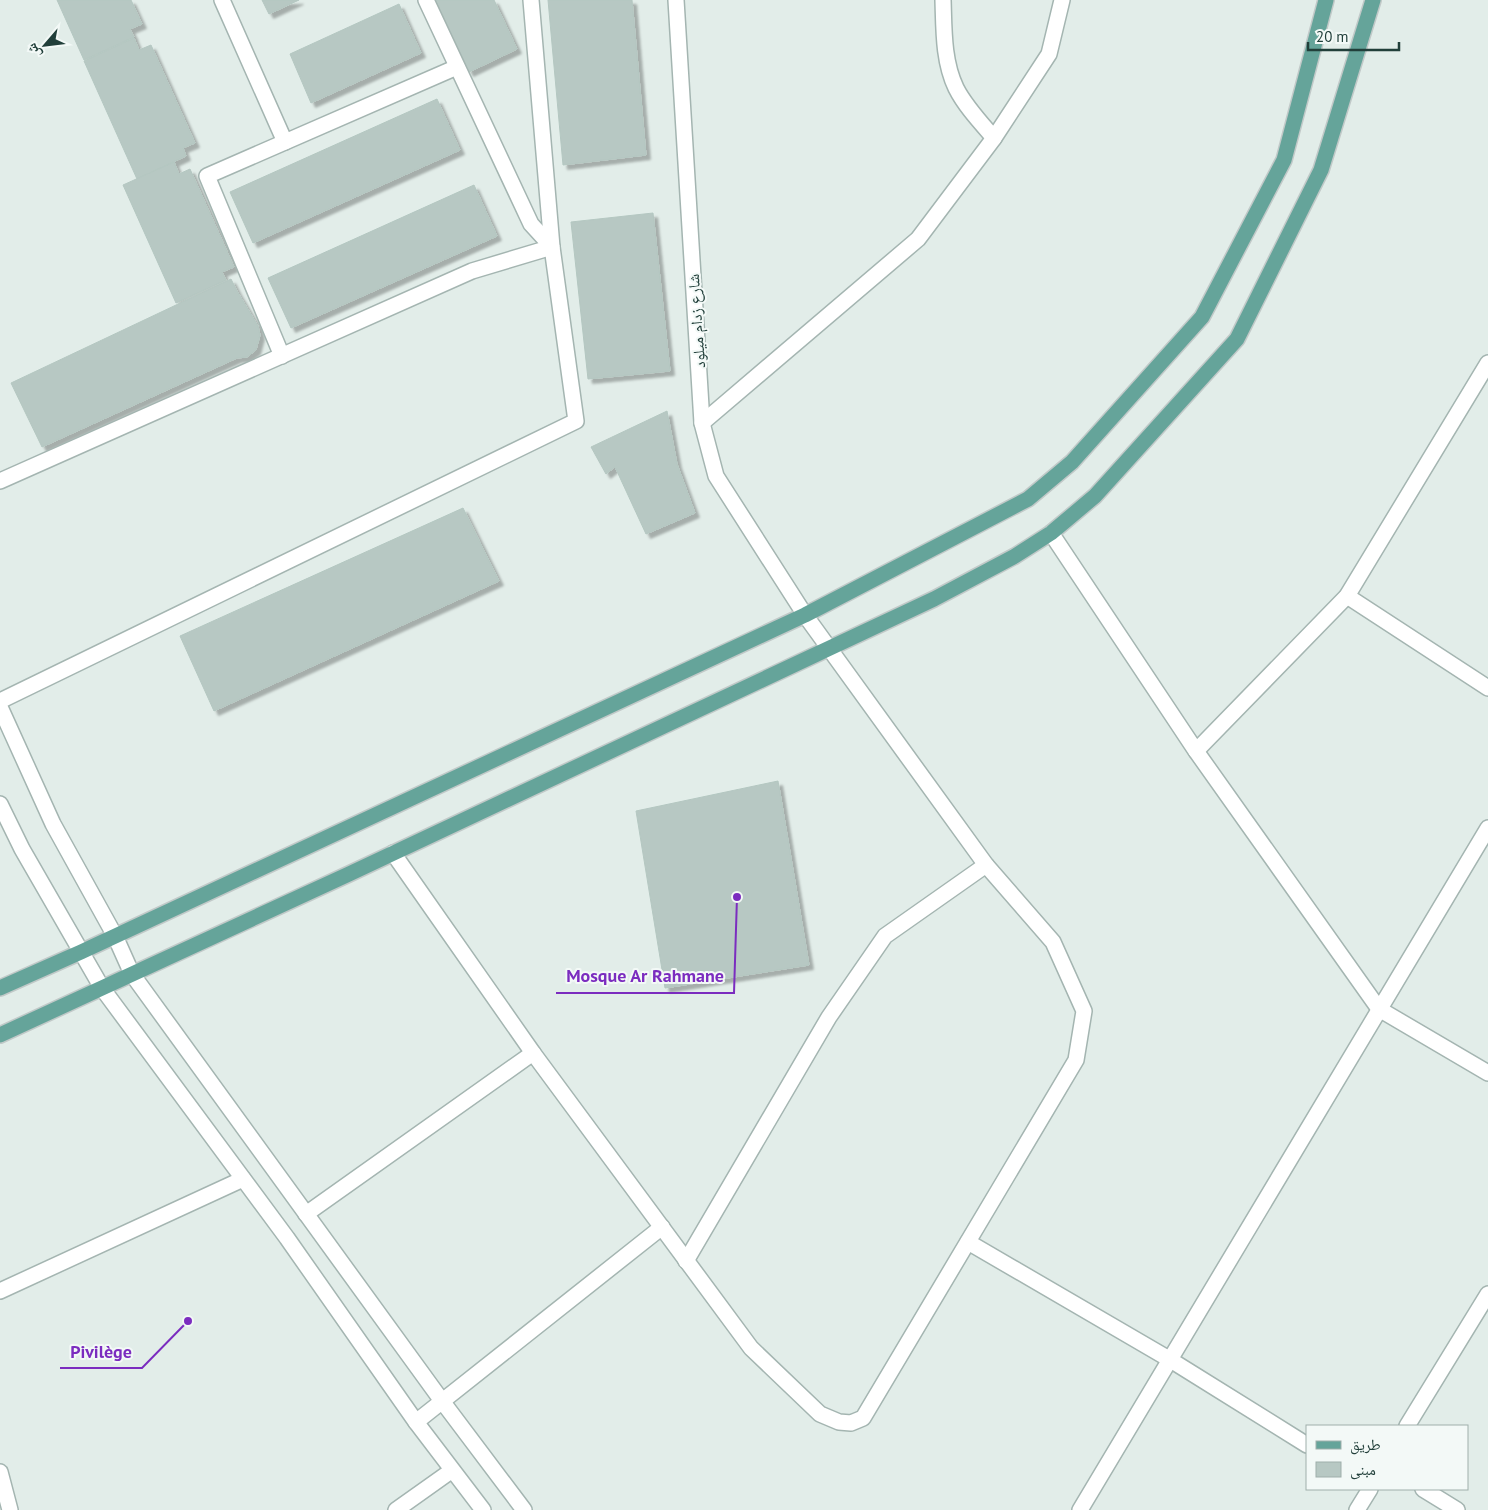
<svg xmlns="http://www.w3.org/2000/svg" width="1488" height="1510" font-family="'PT Sans','Noto Naskh Arabic',sans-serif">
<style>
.building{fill:#b7c8c3;stroke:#b4c7c1;filter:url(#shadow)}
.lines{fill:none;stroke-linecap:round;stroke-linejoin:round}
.minor-casing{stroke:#a4b5b1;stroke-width:18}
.major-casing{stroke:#c1c9c8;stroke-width:18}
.minor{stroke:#fff;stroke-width:15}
.major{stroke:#65a49a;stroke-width:15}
.labels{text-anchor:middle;stroke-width:4;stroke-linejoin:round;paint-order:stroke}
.street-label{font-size:16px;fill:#213f3a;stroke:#f3f9f7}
.leader{fill:none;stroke:#7b2cbf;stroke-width:2}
.callout-dot{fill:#7b2cbf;stroke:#f3f9f7;stroke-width:2}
.callout-label{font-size:18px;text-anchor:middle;font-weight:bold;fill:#7b2cbf;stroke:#f3f9f7;stroke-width:4;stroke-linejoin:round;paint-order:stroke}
</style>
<defs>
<filter id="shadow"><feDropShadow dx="4.5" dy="4.5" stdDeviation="1" flood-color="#0004"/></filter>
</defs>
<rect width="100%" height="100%" fill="#e2ede9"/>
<g class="building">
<polygon points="57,0 131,0 142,24 130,29 134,37 84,60"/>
<polygon points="262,0 299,0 269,14"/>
<polygon points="435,0 494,0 517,49 469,72"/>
<polygon points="548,0 632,0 646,155 563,165"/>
<polygon points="399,4 421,53 311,103 290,54"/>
<polygon points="134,38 139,50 151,45 195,143 183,148 186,156 137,179 84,61"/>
<polygon points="437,99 460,150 253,243 230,192"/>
<polygon points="174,162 179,174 190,169 234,267 222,272 226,280 176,303 123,185"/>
<polygon points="474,185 497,236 291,328 268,278"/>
<polygon points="653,213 670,371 588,379 571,222"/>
<polygon points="231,279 237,291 258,326 260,335 256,350 247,357 237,358 42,447 11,383"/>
<polygon points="667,411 677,464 695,513 646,534 615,467 606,474 591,447"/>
<polygon points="463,508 499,581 214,711 180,636"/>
<polygon points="778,781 809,965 665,988 636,811"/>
</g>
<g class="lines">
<defs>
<g id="minor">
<polyline points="222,0 285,142"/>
<path d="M 943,0 C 944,29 943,61 956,88 C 965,106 981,123 994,138"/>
<polyline points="282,356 207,176 457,67"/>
<polyline points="702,423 918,239 994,138 1049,54 1062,0"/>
<polyline points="0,481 472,271 552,247 531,224 426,0"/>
<polyline points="1051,533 1196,751 1379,1009 1488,1073"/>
<polyline points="1347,596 1488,688"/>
<polyline points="0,701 576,421 552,247 531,0"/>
<polyline points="0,707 53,824 115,936 132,974 442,1401 524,1510"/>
<polyline points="1196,751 1347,596 1488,363"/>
<polyline points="0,804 22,849 102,988 287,1238 416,1422 483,1510"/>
<polyline points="393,853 533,1053 751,1348 820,1414 839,1422 851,1423 863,1418 1076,1060 1084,1011 1053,942 986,865 805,615 716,476 702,423 676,0"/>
<polyline points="306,1214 533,1053"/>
<polyline points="968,1242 1169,1359 1307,1445"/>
<polyline points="686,1261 829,1017 885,936 986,865"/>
<polyline points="0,1291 243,1179"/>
<polyline points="416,1422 662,1227"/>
<polyline points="1407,1426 1488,1294"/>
<polyline points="0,1472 10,1510"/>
<polyline points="1423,1489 1457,1510"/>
<polyline points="396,1510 451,1471"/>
<polyline points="1080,1510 1488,828"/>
<polyline points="1357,1510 1370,1489"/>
</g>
<g id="major">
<polyline points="0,988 81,952 805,615 1028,499 1072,462 1202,317 1284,160 1326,0"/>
<polyline points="0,1035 349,874 934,599 1015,556 1051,533 1095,496 1237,339 1321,170 1373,0"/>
</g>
</defs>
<use href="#minor" class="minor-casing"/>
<use href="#major" class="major-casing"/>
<use href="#minor" class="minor"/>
<use href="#major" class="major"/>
</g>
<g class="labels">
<g class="street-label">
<text transform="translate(696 321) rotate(-94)" y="6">شارع زدام ميلود</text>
</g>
</g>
<path class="leader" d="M737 897L734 993H556M188 1321L142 1368H60"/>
<g class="callout-dot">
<circle cx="737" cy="897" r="5"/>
<circle cx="188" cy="1321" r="5"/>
</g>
<g class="callout-label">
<text x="645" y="982">Mosque Ar Rahmane</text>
<text x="101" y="1358">Pivilège</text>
</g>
<rect x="1306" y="1425" width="162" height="65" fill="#f3f9f7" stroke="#9fafab"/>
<rect x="1316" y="1441" width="25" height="8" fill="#65a49a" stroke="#9fafab"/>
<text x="1350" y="1450" font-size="15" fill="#213f3a">طريق</text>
<rect x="1316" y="1462" width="25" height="15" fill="#b7c8c3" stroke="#9fafab"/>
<text x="1350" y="1475" font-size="15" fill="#213f3a">مبنى</text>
<g transform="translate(45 45) rotate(242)" stroke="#f3f9f7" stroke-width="4" paint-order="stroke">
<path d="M0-4L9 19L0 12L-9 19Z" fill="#213f3a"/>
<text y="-8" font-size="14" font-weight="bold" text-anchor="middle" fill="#213f3a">ش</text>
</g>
<path d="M1308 42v8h91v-8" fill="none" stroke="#213f3a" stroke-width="2.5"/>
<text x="1316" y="42" font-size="15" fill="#213f3a" stroke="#f3f9f7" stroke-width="4" paint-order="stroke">20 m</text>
</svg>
